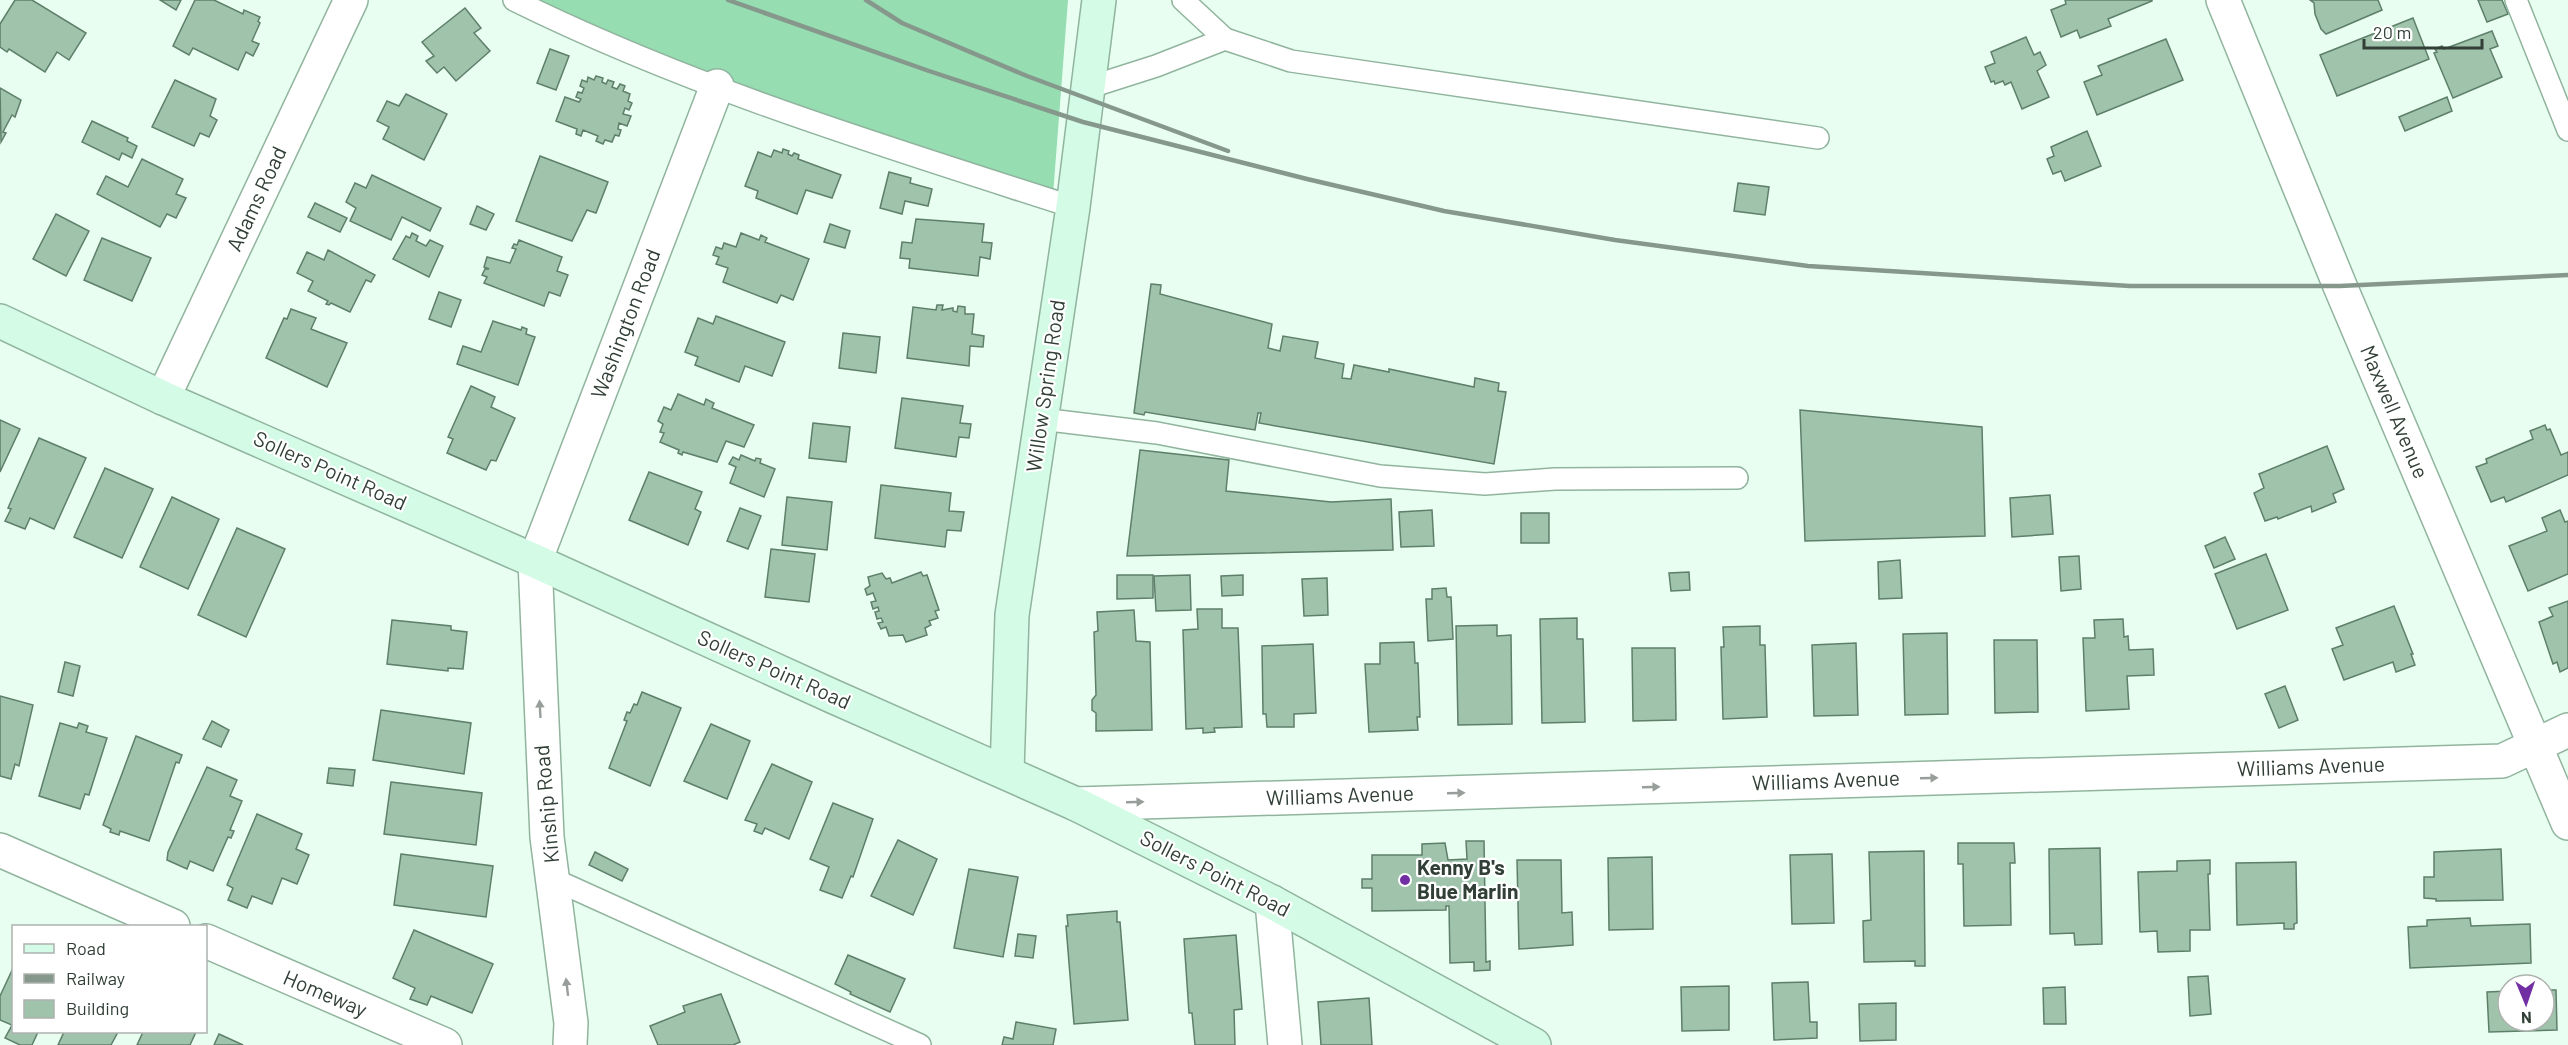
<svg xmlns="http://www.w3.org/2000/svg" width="2568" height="1045" font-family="Barlow,sans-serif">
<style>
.forest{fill:#96ddb2}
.building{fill:#a0c3ac;stroke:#5e7f6a;stroke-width:1.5}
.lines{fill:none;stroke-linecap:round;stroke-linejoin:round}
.lane-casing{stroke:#91b49e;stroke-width:24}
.street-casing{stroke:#91b49e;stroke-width:36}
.secondary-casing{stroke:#91b49e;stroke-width:36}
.lane{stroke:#fff;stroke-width:21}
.street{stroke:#fff;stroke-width:33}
.secondary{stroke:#d3fbe5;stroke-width:33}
.rail{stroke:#86988c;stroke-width:4.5}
.oneway{fill:#989f9a}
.poi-dot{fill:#722fa3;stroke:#fff;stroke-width:2}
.labels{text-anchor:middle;stroke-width:4.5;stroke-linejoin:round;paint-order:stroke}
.street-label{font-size:21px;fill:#313f36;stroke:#fff}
.poi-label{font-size:21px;font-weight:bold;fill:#313f36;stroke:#fff;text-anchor:start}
</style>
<rect width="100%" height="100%" fill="#e8fef0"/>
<polygon class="forest" points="524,0 1068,0 1053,195 823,119"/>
<g class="building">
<polygon points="15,0 32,0 86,33 69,60 57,52 45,72 9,49 7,52 0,47 0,24"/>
<polygon points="160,0 181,0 176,10"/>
<polygon points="195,0 214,0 243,14 244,10 260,17 258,21 260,23 252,41 259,44 253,56 246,52 238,70 193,48 189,55 173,46"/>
<polygon points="2065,0 2152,0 2152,1 2108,19 2111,26 2080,38 2077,30 2061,37 2051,10 2066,4"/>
<polygon points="2378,0 2382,10 2326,34 2321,29 2315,14 2314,3 2310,0"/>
<polygon points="2478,0 2502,0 2508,14 2487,22"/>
<polygon points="465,8 481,28 474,33 490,51 456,81 444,67 437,73 426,61 434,56 422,42"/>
<polygon points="2413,18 2429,59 2337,96 2320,55"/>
<polygon points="2492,31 2498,46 2490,49 2502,77 2453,98 2434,53 2437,52 2435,49 2442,46 2444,49"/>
<polygon points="2026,37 2034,55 2040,52 2046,65 2037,71 2049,97 2022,109 2011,82 2005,85 2003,81 1995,84 1994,81 1991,82 1985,67 1995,63 1991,52"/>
<polygon points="2166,39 2183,80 2097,115 2084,82 2102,75 2098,66"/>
<polygon points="550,49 569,56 556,90 537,83"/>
<polygon points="596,76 603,78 602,82 606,84 608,80 614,82 612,87 617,89 620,84 625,86 623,91 630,94 628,101 632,103 629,110 625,108 623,114 631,116 627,126 619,123 618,129 621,130 619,136 615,135 612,142 605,140 603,144 596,141 598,136 583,130 581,136 576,134 577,129 556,121 565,97 579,102 581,99 576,97 578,92 582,93 584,88 580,86 582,80 587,82 588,77 594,80"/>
<polygon points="175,80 216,99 210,116 217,120 209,137 200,133 194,146 152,127"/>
<polygon points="0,88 21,100 15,117 12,115 3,132 6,133 1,142"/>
<polygon points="406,94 447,114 424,160 383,139 389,127 377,121 387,101 399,106"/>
<polygon points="2447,97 2452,111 2405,131 2399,117"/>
<polygon points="92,121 128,138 127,141 137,146 132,158 122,153 119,160 82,142"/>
<polygon points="2087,131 2101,166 2065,181 2061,171 2053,174 2047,159 2054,156 2051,147"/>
<polygon points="783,149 789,151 788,154 792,156 794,153 799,155 798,159 841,175 832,198 806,190 797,214 756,198 758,191 745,186 758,152 771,157 774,150 782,153"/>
<polygon points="540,156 608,182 596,213 587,210 572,241 516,221"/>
<polygon points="142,159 183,179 176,194 186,198 176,218 167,214 160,227 97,194 106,176 128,187"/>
<polygon points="889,172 911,178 910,183 932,189 928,206 905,201 902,214 880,208"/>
<polygon points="372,175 441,208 430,231 402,217 391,240 350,221 356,208 346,202 355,183 366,188"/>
<polygon points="1738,183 1769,187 1765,215 1734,211"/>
<polygon points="315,203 347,218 340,232 308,217"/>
<polygon points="477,206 494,214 486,230 470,224"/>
<polygon points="56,214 89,231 66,276 33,259"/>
<polygon points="916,219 984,224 982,242 992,243 990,259 980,257 978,276 909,268 910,259 900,258 902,242 912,243"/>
<polygon points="830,224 850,231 845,248 824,242"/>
<polygon points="412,233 418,236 416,241 426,246 430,240 443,246 429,277 393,259 406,236 410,238"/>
<polygon points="741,233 759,240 761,235 767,238 765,242 809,259 793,300 781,295 777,303 723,282 728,268 716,264 719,257 713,255 716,247 722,249 724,243 736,247"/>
<polygon points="102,238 151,258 132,301 84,280"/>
<polygon points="519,240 562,257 557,271 568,275 560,296 549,292 544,306 484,283 487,277 482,275 485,269 489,269 484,267 487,257 510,263 516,249 512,248 514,244 517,245"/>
<polygon points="328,250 375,275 371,282 366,280 350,312 331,303 329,305 326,304 328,301 308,291 313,281 297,273 307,252 324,260"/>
<polygon points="1151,284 1161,285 1160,294 1272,324 1268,348 1280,351 1283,336 1318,342 1315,358 1344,364 1342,378 1351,379 1354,365 1389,372 1389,369 1474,387 1475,378 1499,383 1498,391 1506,392 1494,464 1259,423 1261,413 1258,413 1255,430 1145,412 1144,415 1134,413"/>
<polygon points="439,292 461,300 451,327 429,319"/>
<polygon points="937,305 943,305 942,310 953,308 953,311 957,312 958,306 965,307 965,314 974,314 972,334 984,336 983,347 970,346 969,366 907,358 913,307 936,310"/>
<polygon points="291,309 316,318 311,329 347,343 327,387 266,358 284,318 287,319"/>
<polygon points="716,316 785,342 772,376 745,366 739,382 695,365 698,357 685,352 698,318 713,324"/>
<polygon points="493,321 521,330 522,327 527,329 526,334 535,337 518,385 457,364 463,346 481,352"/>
<polygon points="843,333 880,337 876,373 839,368"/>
<polygon points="471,386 495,397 491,407 515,418 496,461 491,460 486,470 447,453 453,439 448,437"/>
<polygon points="678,394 704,405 706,399 714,403 712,408 754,425 744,447 726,441 717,462 683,452 682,455 678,453 679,450 660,442 664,433 660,432 663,424 658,421 664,407 671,410"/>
<polygon points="902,398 963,406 960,423 971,424 969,438 959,437 956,457 895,448"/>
<polygon points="1800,410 1982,427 1985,536 1805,541"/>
<polygon points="0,420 20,429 0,472"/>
<polygon points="813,423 850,427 846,462 809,458"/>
<polygon points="2545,425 2547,430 2550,429 2561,455 2568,452 2568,475 2506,502 2504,497 2491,502 2476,467 2487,463 2486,459 2533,439 2530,431"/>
<polygon points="39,438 86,458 54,529 30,518 25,529 5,521 11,509 8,508"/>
<polygon points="2327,446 2344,489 2333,494 2336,502 2312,512 2311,506 2278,519 2277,517 2265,521 2254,493 2264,488 2259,474"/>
<polygon points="1140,450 1229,460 1226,491 1331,502 1391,499 1393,550 1127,556"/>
<polygon points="741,455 755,461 756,458 761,459 760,463 775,469 764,497 730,483 736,467 729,464 733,457 739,460"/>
<polygon points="105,468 153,489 122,558 74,537"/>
<polygon points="649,472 702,492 695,509 701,512 688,545 629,520"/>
<polygon points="881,485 951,493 949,511 964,512 961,531 947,530 945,547 875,538"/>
<polygon points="2050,495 2053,534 2012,537 2010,498"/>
<polygon points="172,497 219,519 188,589 140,567"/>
<polygon points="787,497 832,502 827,550 782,545"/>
<polygon points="740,508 761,516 748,549 727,541"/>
<polygon points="1432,510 1434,546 1401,547 1399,512"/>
<polygon points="2560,510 2565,522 2568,521 2568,574 2528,591 2509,546 2547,531 2542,518"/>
<rect x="1521" y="513" width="28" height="30"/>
<polygon points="237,528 285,549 246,637 198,615"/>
<polygon points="2225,537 2235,559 2214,568 2205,546"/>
<polygon points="771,549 815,554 809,602 765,597"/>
<polygon points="2266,554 2288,610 2237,629 2215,574"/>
<polygon points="2079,556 2081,589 2061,591 2059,557"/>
<polygon points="1900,560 1902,598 1879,599 1878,562"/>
<polygon points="921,572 923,576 927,575 939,610 935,611 938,618 929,621 931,625 925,628 927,635 906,642 903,635 889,636 886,627 881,629 878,623 883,622 881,618 877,619 875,612 879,611 878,607 873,609 871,602 876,601 873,593 867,595 865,589 870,586 868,577 882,573 886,579 890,578 892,583"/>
<polygon points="1689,572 1690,590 1671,591 1669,573"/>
<polygon points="1117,575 1153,575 1153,598 1117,599"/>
<polygon points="1190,575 1191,610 1156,611 1154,576"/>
<polygon points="1243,575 1243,595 1222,596 1221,576"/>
<polygon points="1327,578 1328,615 1304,616 1302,579"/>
<polygon points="1446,588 1447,597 1451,597 1453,639 1428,641 1426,599 1432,599 1432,589"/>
<polygon points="2568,601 2568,668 2560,672 2557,662 2553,664 2539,622 2553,616 2549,608"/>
<polygon points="2394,606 2413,654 2411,654 2415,665 2396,672 2393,662 2344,680 2332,649 2343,645 2336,628"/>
<polygon points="1197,609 1222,609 1222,628 1238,628 1242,727 1214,728 1215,732 1203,733 1203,728 1186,729 1183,630 1198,629"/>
<polygon points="1134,610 1136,641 1150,642 1152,730 1096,731 1096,713 1092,710 1092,700 1096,695 1094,632 1098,631 1097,612"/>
<polygon points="1577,618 1577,639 1583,639 1585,722 1542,723 1540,619"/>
<polygon points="2123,619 2124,637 2128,636 2129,650 2153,649 2154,675 2127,676 2129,709 2086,711 2083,638 2095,638 2094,620"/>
<polygon points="392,620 451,626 451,630 467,632 463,669 448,668 448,671 387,664"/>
<polygon points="1497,625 1497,636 1511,635 1512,724 1458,725 1456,626"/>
<polygon points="1760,626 1760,645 1765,645 1767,717 1723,719 1721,647 1724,647 1723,627"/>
<polygon points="1947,633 1948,714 1905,715 1903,634"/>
<polygon points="1994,640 2037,640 2038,712 1995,713"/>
<polygon points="1414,642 1415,663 1418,663 1420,717 1417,717 1418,730 1369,732 1365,664 1380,664 1380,643"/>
<polygon points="1856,643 1858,715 1814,716 1812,645"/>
<polygon points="1313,644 1316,713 1294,714 1294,727 1267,727 1266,714 1263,714 1262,646"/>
<polygon points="1632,648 1675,648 1676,720 1633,721"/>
<polygon points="65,662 80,666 73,696 58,692"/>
<polygon points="2285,686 2298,720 2279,728 2265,694"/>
<polygon points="642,692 681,708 650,786 609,768 627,721 624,720 627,712 630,713 634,704 637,705"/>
<polygon points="0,696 33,705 19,766 15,764 11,779 0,776"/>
<polygon points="381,710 471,723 464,774 373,760"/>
<polygon points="212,721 229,730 221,747 203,739"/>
<polygon points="60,723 77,728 79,723 88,726 86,732 107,738 89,795 85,794 80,809 39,796"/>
<polygon points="711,724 750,741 727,799 684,781"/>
<polygon points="136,736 182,755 179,763 176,762 149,841 120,831 119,835 110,832 111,829 103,825"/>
<polygon points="772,764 812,782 789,839 765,828 762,834 754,831 757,824 745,820"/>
<polygon points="207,767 237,780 230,796 242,801 230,830 234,831 231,838 228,837 213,871 190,861 187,869 167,860 168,852"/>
<polygon points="329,768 355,770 353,786 327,783"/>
<polygon points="391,782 482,793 476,845 384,834"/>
<polygon points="833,803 873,819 853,877 851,876 842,898 820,890 829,867 810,859"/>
<polygon points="257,814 302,834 296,849 309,855 297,884 282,878 272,904 252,896 247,908 228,900 233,888 227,885"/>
<polygon points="898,840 937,859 913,915 871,896"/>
<polygon points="1466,841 1484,841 1486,962 1490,961 1490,970 1474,971 1474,962 1450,963 1449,906 1446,906 1446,910 1372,911 1372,888 1362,888 1362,879 1372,879 1372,855 1422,855 1422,844 1445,843 1448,860 1467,859"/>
<polygon points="1958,843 2014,843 2015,863 2010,863 2011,925 1964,926 1963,864 1958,864"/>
<polygon points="2100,848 2102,944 2075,945 2074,933 2050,934 2049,849"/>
<polygon points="2501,849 2503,900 2436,901 2436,899 2424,898 2424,877 2434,877 2434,852"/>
<polygon points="1924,851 1925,966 1915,966 1915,961 1864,962 1863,921 1871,920 1869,852"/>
<polygon points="595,852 628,869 622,881 589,865"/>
<polygon points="401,854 493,866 486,917 394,905"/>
<polygon points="1832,854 1834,923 1792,924 1790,855"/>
<polygon points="1652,857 1653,929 1609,930 1608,858"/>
<polygon points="1517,860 1561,860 1562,913 1572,912 1573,945 1519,949"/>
<polygon points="2210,860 2210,874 2208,874 2210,930 2190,930 2190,951 2158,952 2157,931 2140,932 2138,872 2177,871 2177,861"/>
<polygon points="2296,862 2297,923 2294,924 2294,929 2284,929 2284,923 2237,925 2236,863"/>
<polygon points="969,869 1018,877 1003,957 954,948"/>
<polygon points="1117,911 1117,922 1120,922 1128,1020 1074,1024 1066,926 1068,926 1067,915"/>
<polygon points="2470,918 2471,926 2530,924 2531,963 2410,968 2408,927 2427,926 2427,920"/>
<polygon points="414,930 493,964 472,1013 431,996 427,1005 410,999 415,988 393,978"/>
<polygon points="1018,934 1036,936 1033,958 1015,956"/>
<polygon points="1236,935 1242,1009 1234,1010 1235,1045 1195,1045 1192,1013 1189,1013 1184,939"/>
<polygon points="848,955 905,979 890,1012 850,994 851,992 835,984"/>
<polygon points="14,966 14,1032 38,1032 32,1045 20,1045 5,1038 12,1025 0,1020 0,996"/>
<polygon points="2208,976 2211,1014 2190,1016 2188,977"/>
<polygon points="1808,982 1810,1022 1817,1022 1817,1038 1774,1040 1772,983"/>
<polygon points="1729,986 1729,1030 1682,1031 1681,987"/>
<polygon points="2065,987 2066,1024 2044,1024 2043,988"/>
<polygon points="2544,990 2556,990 2557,1030 2489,1032 2487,992 2508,991 2508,1021 2544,1021"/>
<polygon points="721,994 740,1042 733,1045 658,1045 650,1026 685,1012 683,1006"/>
<polygon points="1369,998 1372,1045 1321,1045 1318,1002"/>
<polygon points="1896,1003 1896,1040 1860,1041 1859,1004"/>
<polygon points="1016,1022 1056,1029 1053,1045 1002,1045 1004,1037 1013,1039"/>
<polygon points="64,1032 118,1032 111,1045 58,1045"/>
<polygon points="143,1032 196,1032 190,1045 137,1045"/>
<polygon points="219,1034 243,1045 214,1045"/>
</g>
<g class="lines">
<defs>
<g id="lane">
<path d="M 514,0 C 692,88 884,146 1073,207"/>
<polyline points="1183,0 1225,39 1291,61 1818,138"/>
<polyline points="2516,0 2568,130"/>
<polyline points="1087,88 1156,66 1225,39"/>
<polyline points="1041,419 1157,433 1380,476 1485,484 1555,479 1737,478"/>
<polyline points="553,879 920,1045"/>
</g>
<g id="street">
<polyline points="2223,0 2340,286 2568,823"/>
<polyline points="163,398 351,0"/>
<polyline points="1076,804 2502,761 2568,730"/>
<polyline points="0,850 173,926"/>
<polyline points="1272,902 1285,1045"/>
<polyline points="206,941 445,1045"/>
<polyline points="570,1045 571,1023 547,837 535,561 717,86"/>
</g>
<g id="secondary">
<polyline points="0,321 163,398 535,561 832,696 1076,804 1272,902 1534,1045"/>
<polyline points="1007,772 1012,615 1073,207 1099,0"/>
</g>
</defs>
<use href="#lane" class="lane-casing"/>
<use href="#street" class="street-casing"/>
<use href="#secondary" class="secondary-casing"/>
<use href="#lane" class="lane"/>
<use href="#street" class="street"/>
<use href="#secondary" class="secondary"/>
<g class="rail">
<polyline points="728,0 929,71 1083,122 1307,179 1444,211 1615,240 1808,266 2130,286 2340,286 2568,275"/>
<polyline points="866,0 902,23 1027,76 1228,151"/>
</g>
</g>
<defs><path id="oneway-solid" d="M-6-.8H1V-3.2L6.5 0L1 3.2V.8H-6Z" transform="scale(1.5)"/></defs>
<g class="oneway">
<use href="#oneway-solid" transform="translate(540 709) rotate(-93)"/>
<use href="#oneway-solid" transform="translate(1929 778) rotate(-2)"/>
<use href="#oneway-solid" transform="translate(1651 787) rotate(-2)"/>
<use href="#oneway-solid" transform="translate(1456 793) rotate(-2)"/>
<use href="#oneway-solid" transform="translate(1135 802) rotate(-2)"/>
<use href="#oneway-solid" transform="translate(567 987) rotate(-97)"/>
</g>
<circle class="poi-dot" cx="1405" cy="880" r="6"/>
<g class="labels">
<g class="street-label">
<text transform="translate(257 199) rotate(-65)" y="7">Adams Road</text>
<text transform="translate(626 324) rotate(-69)" y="7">Washington Road</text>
<text transform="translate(1046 386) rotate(-82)" y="7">Willow Spring Road</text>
<text transform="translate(2394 412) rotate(67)" y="7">Maxwell Avenue</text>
<text transform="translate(330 471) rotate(24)" y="7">Sollers Point Road</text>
<text transform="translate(774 670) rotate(24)" y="7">Sollers Point Road</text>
<text transform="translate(2311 767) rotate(-2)" y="7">Williams Avenue</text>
<text transform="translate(1826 781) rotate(-2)" y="7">Williams Avenue</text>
<text transform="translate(1340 796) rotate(-2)" y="7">Williams Avenue</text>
<text transform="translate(547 804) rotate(-95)" y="7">Kinship Road</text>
<text transform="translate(1215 874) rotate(27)" y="7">Sollers Point Road</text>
<text transform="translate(325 994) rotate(23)" y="7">Homeway</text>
</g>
<g class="poi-label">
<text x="1417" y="875">Kenny B's<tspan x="1417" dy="24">Blue Marlin</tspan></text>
</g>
</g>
<rect x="12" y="925" width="195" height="108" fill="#ffffff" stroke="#adb2af" stroke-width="1.5"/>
<rect x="24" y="944" width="30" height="9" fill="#d3fbe5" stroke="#adb2af" stroke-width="1.5"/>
<text x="66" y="955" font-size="18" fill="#313f36">Road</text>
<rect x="24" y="974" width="30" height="9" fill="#86988c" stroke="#adb2af" stroke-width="1.5"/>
<text x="66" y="985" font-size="18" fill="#313f36">Railway</text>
<rect x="24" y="1000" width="30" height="18" fill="#a0c3ac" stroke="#adb2af" stroke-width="1.5"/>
<text x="66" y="1015" font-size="18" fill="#313f36">Building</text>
<g transform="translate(2526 1003) rotate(178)"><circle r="28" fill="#ffffff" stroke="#adb2af" stroke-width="1.5"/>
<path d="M0-4.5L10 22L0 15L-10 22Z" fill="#722fa3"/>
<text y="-9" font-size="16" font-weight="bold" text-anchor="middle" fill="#313f36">N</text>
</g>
<path d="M2364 39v9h118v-9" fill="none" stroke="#313f36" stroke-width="3"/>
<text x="2373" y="39" font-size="18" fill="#313f36" stroke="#ffffff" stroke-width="4.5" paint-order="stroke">20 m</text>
</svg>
